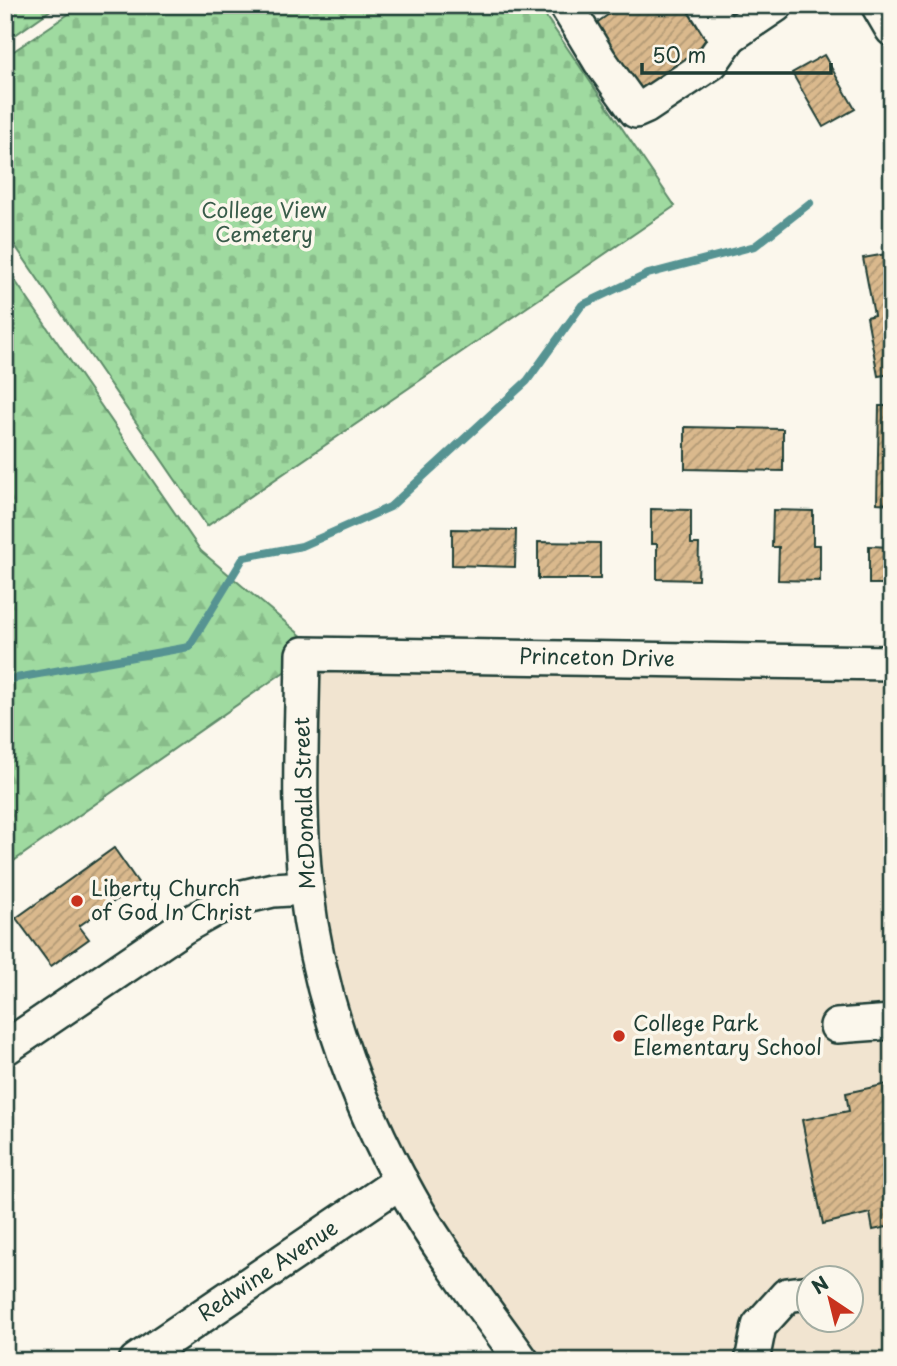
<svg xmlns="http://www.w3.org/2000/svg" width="897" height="1366" font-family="'Playpen Sans',sans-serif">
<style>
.built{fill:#f1e4d0;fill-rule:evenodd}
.forest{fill:url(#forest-firs);stroke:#5f8c6a;stroke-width:2}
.cemetery{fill:url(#cemetery-stones);stroke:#5f8c6a;stroke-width:2}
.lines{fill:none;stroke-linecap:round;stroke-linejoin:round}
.stream{stroke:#569392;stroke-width:8}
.building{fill:url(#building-hatch);stroke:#1f3d34;stroke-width:2}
.minor-casing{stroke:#1f3d34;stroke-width:38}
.minor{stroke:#fbf7ec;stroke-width:33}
.poi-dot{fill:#c8321e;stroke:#fbf7ec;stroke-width:2.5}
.labels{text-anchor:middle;stroke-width:7;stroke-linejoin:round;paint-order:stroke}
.park-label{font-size:21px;fill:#395c4a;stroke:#fbf7ec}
.street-label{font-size:21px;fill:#1f3d34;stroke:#fbf7ec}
.poi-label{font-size:21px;fill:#1f3d34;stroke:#fbf7ec;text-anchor:start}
</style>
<defs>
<pattern id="forest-firs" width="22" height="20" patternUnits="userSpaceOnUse" patternTransform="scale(1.75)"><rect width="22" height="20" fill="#9fdaa0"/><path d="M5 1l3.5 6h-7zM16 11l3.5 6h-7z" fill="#88bc8a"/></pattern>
<pattern id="cemetery-stones" width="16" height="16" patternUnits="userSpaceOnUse" patternTransform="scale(1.75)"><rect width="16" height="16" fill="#9fdaa0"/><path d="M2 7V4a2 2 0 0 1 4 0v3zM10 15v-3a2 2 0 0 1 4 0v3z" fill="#88bc8a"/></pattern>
<pattern id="building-hatch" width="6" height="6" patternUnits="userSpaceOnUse" patternTransform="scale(1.75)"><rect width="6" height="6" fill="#dab98d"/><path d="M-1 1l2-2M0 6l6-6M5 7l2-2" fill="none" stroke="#b09874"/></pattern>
</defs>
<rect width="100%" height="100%" fill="#fbf7ec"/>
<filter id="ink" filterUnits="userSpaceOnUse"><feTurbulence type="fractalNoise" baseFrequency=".0143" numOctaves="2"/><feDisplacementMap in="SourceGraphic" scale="14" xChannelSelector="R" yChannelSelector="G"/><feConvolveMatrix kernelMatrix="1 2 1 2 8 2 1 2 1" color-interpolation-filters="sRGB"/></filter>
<g filter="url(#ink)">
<path class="built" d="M 317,649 L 892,661 L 892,1361 L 533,1361 L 403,1173 L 323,971 L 305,819 ZM 810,1278 L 852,1278 L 852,1320 L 810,1320 Z"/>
<g class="forest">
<polygon points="5,5 58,5 5,42"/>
<polygon points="5,266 201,551 317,649 5,867"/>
</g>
<polygon class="cemetery" points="82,5 538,5 675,206 207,526 5,231 5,57"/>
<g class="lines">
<polyline class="stream" points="5,680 189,647 244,557 302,546 390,507 527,381 582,305 648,274 755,246 810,203"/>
</g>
<g class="building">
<polygon points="622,5 692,5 717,43 641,93 595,24"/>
<polygon points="824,55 855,109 823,127 792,73"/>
<polygon points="892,253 892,374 878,376 867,317 874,315 863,258"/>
<polygon points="879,406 892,406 892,504 877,503"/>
<polygon points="685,427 783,429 783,471 685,469"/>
<polygon points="651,509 691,510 691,544 699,544 698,580 657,579 657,544 651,544"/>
<polygon points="773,510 813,511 813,545 820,545 820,581 778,580 779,547 772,547"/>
<polygon points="452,529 516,530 515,567 452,565"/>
<polygon points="538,542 600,543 600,579 538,579"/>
<polygon points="869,546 892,547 892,584 869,584"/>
<polygon points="114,848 139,884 79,926 89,939 51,966 16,918"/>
<polygon points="892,1083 892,1226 873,1230 870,1213 823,1224 802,1120 849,1111 846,1093"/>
</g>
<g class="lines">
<defs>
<g id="minor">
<polyline points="566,5 600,61 636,111 645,107 711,63 730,36"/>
<polyline points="705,5 722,32 730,36 776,5"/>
<polyline points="878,5 892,29"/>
<polyline points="837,1026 892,1022"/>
<polyline points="5,1048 183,927 215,909 243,897 273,890 306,888"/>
<polyline points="136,1361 401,1181"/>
<path d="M 522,1361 C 488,1313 451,1266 421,1217 C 362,1117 319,1004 306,888 C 297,811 302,732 303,654 L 892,663"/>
<polyline points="752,1361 759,1326 787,1295 810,1292"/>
</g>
</defs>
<use href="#minor" class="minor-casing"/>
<use href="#minor" class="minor"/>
</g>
</g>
<g class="poi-dot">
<circle cx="77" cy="901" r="7"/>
<circle cx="619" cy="1036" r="7"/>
</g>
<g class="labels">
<g class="park-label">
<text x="264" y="218">College View<tspan x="264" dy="24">Cemetery</tspan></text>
</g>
<g class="street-label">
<text transform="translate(597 658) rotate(1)" y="7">Princeton Drive</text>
<text transform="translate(305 803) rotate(-92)" y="7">McDonald Street</text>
<text transform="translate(268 1271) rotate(-34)" y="7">Redwine Avenue</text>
</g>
<g class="poi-label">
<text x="91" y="896">Liberty Church<tspan x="91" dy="24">of God In Christ</tspan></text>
<text x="633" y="1031">College Park<tspan x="633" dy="24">Elementary School</tspan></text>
</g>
</g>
<rect width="897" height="1366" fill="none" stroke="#fbf7ec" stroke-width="28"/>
<rect x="14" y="14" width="869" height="1338" fill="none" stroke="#1f3d34" stroke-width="2.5" filter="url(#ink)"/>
<g transform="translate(830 1299) rotate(325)"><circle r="33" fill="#fbf7ec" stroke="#a3ada2" stroke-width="2"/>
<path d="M0-5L12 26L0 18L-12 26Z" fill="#c8321e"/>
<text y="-10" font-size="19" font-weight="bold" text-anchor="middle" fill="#1f3d34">N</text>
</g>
<path d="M642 63v10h189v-10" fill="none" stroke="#1f3d34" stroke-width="3.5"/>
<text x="652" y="63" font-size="21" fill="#1f3d34" stroke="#fbf7ec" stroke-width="5" paint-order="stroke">50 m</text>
</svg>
